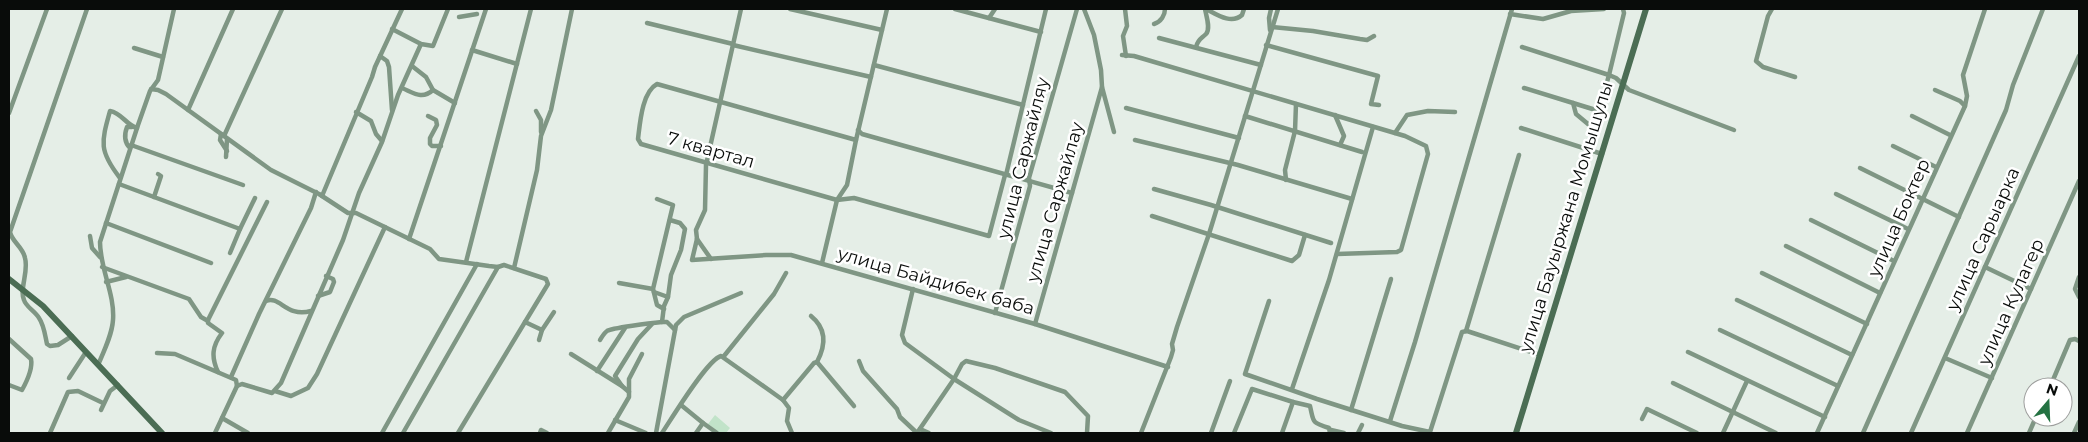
<svg xmlns="http://www.w3.org/2000/svg" width="2088" height="442" font-family="Montserrat,sans-serif">
<style>
.garden{fill:#c1e3c9}
.lines{fill:none;stroke-linecap:round;stroke-linejoin:round}
.street{stroke:#7f9684;stroke-width:4.5}
.secondary{stroke:#4b6d54;stroke-width:6}
.labels{text-anchor:middle;stroke-width:5;stroke-linejoin:round;paint-order:stroke}
.street-label{font-size:18px;fill:#090c0a;stroke:#fff}
</style>
<rect width="100%" height="100%" fill="#e5eee7"/>
<polygon class="garden" points="715,415 730,428 726,433 720,433 708,424"/>
<g class="lines">
<g class="street">
<polyline points="741,9 706,165 705,210 696,230 697,239 692,260 766,255 791,255 1035,324 1168,367"/>
<polyline points="790,9 882,30"/>
<path d="M 887,9 L 856,140 L 657,84 C 642,92 640,123 638,139 L 641,144 L 837,200 L 854,198 L 989,236 L 1005,175"/>
<polyline points="955,9 1041,32"/>
<polyline points="1084,9 1094,35 1101,70 1102,87 1114,132"/>
<polyline points="1125,9 1127,26 1123,36 1126,56"/>
<path d="M 1206,9 C 1216,14 1231,25 1242,15 L 1244,9"/>
<polyline points="1772,9 1768,16 1756,61 1763,67 1795,77"/>
<polyline points="1510,14 1543,19 1571,11 1604,9"/>
<polyline points="459,17 477,14"/>
<polyline points="989,18 995,9"/>
<polyline points="647,23 733,44"/>
<path d="M 1154,24 C 1161,22 1165,15 1165,9"/>
<polyline points="1272,27 1313,31 1360,39 1367,40 1374,36"/>
<polyline points="392,29 421,44 433,46 448,9"/>
<polyline points="1270,30 1269,18 1271,9"/>
<polyline points="1159,38 1261,65"/>
<polyline points="733,45 871,77"/>
<polyline points="1266,45 1378,76 1371,104 1379,105"/>
<path d="M 1196,47 C 1198,39 1201,39 1206,34 C 1211,29 1206,15 1205,9"/>
<polyline points="1522,47 1609,75 1624,13 1623,9"/>
<polyline points="134,48 163,57"/>
<polyline points="472,50 517,64"/>
<polyline points="1122,55 1134,56 1405,136 1426,146 1428,154 1401,250 1397,252 1337,254"/>
<polyline points="380,56 387,61 389,67 392,110"/>
<polyline points="874,65 1023,105"/>
<polyline points="412,66 426,77 433,90 455,103"/>
<path d="M 402,88 C 414,93 422,100 433,90"/>
<polyline points="1524,88 1573,103 1576,114 1594,129"/>
<polyline points="151,89 158,90 166,94 271,170 319,194 348,213 356,213 430,249 439,259 489,266 498,267 504,265 546,279 548,284 458,433"/>
<polyline points="1935,90 1960,101 1965,106"/>
<polyline points="1573,103 1599,111"/>
<polyline points="1126,108 1239,138"/>
<polyline points="188,110 233,9"/>
<polyline points="536,111 541,120 541,132"/>
<polyline points="356,112 371,121 376,134 382,141"/>
<polyline points="9,113 47,9"/>
<polyline points="1335,115 1344,136 1340,145"/>
<polyline points="428,116 436,120 437,125 430,138 430,144 432,146 441,146"/>
<polyline points="1245,116 1362,152"/>
<polyline points="1912,116 1950,135"/>
<polyline points="1521,128 1602,154"/>
<polyline points="858,130 862,134 1072,193"/>
<polyline points="1395,133 1407,115 1428,111 1455,112"/>
<polyline points="221,134 220,140 227,151"/>
<polyline points="224,136 282,9"/>
<polyline points="1135,140 1238,165 1352,199"/>
<polyline points="131,145 243,185"/>
<polyline points="1893,146 1936,167"/>
<path d="M 130,148 C 124,142 124,135 127,127 L 132,127"/>
<polyline points="1588,149 1609,75 1616,78 1629,90 1734,130"/>
<polyline points="226,157 227,139"/>
<polyline points="1860,168 1959,217"/>
<polyline points="1006,175 1046,9"/>
<path d="M 120,178 C 99,151 101,143 110,111 C 122,113 126,125 137,128"/>
<polyline points="1286,180 1285,170 1295,131 1296,104"/>
<polyline points="119,184 240,229 255,198"/>
<polyline points="1154,189 1211,205 1331,243"/>
<polyline points="1836,194 1908,229"/>
<polyline points="322,196 372,77 375,67 402,9"/>
<polyline points="154,197 161,176 158,174"/>
<polyline points="657,199 673,205 653,289 657,305 664,309"/>
<polyline points="1152,216 1292,261 1299,255 1305,235"/>
<polyline points="1811,220 1894,261"/>
<polyline points="106,223 211,263"/>
<polyline points="90,236 92,248 100,257"/>
<polyline points="409,239 486,9"/>
<polyline points="697,239 711,259"/>
<polyline points="1786,246 1880,293"/>
<polyline points="230,253 240,229"/>
<polyline points="466,262 531,9"/>
<polyline points="822,263 837,200 847,185 856,140"/>
<polyline points="102,267 189,299 201,317 208,321"/>
<polyline points="1985,267 2031,289"/>
<polyline points="514,268 537,170 541,136 551,110 572,9"/>
<polyline points="1762,273 1867,324"/>
<polyline points="2079,277 2075,289 2079,297"/>
<polyline points="106,282 126,277"/>
<polyline points="619,283 653,289"/>
<polyline points="913,289 902,335 905,343 954,379 1019,420 1051,433"/>
<polyline points="654,292 668,297"/>
<polyline points="318,296 330,292 334,282 333,279 326,276"/>
<polyline points="1737,300 1852,355"/>
<path d="M 266,301 C 280,295 286,318 311,311"/>
<polyline points="1269,301 1245,374 1317,399 1402,426 1430,432 1462,332 1467,331 1540,355"/>
<polyline points="995,313 1030,186 1029,178 1077,9"/>
<path d="M 811,316 C 827,329 826,345 817,362"/>
<polyline points="525,322 542,330 554,312"/>
<polyline points="662,322 664,306 668,297 671,275 681,250 685,229 680,223 670,220"/>
<polyline points="1035,324 1102,87"/>
<polyline points="1720,330 1838,386"/>
<polyline points="1466,331 1519,155"/>
<path d="M 72,336 L 58,345 L 50,346 L 47,344 C 45,335 44,325 39,318 C 35,311 26,307 24,300 C 19,289 29,272 25,258 C 23,247 12,242 10,232 L 87,9"/>
<path d="M 9,339 L 31,359 C 33,369 27,381 22,390 L 9,385"/>
<polyline points="539,340 542,330"/>
<path d="M 600,340 C 602,337 604,333 607,331 C 611,328 652,323 662,322 L 667,322 L 675,330"/>
<polyline points="1688,352 1825,417"/>
<polyline points="157,353 175,354 236,380 237,386 215,433"/>
<polyline points="571,354 622,386 629,392"/>
<polyline points="724,356 774,294 786,273"/>
<polyline points="1945,358 1992,378"/>
<polyline points="859,361 863,371 897,409 900,417 917,433"/>
<path d="M 98,365 C 104,351 112,335 113,320 C 115,294 100,269 100,242 L 138,125 L 150,91 L 158,80 L 174,9"/>
<polyline points="597,371 625,328"/>
<path d="M 218,372 C 211,357 212,346 222,333 L 208,323 L 208,320 L 267,202"/>
<polyline points="231,377 259,314 311,208 316,192"/>
<polyline points="69,378 86,352"/>
<polyline points="1673,383 1776,433"/>
<polyline points="237,386 242,384 272,393 281,383 343,240 359,193 382,142 398,95 421,44"/>
<polyline points="622,386 615,376 638,339 652,324"/>
<polyline points="2050,387 2070,340 2075,339 2079,341"/>
<polyline points="1292,389 1329,280 1373,127"/>
<polyline points="275,391 291,396 308,388 317,374 385,227"/>
<polyline points="783,400 814,363 817,362 854,406"/>
<polyline points="681,405 703,423 696,433"/>
<polyline points="101,410 110,391 118,385"/>
<polyline points="1351,410 1391,279"/>
<polyline points="222,418 248,433"/>
<polyline points="1642,419 1647,409 1697,433"/>
<polyline points="615,420 646,433"/>
<polyline points="1390,421 1415,342 1512,9"/>
<polyline points="703,423 717,433"/>
<polyline points="920,429 929,433"/>
<polyline points="1331,430 1344,433"/>
<polyline points="50,433 68,392 78,391 103,403"/>
<polyline points="382,433 477,264"/>
<polyline points="403,433 498,267"/>
<polyline points="540,433 541,430 547,433"/>
<polyline points="608,433 629,397 629,379 642,354"/>
<polyline points="656,433 676,325 684,317 741,293"/>
<path d="M 662,433 C 672,418 707,360 721,356 L 783,400 L 789,408 L 787,421 L 792,433"/>
<polyline points="917,433 954,379 962,364 966,361 995,368 1065,392 1088,416 1087,433"/>
<polyline points="1141,433 1171,357 1173,350 1172,344 1177,327 1209,234 1278,9"/>
<polyline points="1211,433 1230,381"/>
<polyline points="1234,433 1252,389 1293,402"/>
<path d="M 1282,433 L 1293,402 L 1310,406 C 1314,423 1311,422 1329,428 L 1330,433"/>
<polyline points="1358,433 1362,425"/>
<polyline points="1723,433 1747,381"/>
<polyline points="1817,433 1965,106 1967,96 1963,75 1985,9"/>
<polyline points="1863,433 2006,110 2013,85 2043,9"/>
<polyline points="1911,433 2079,56"/>
<polyline points="1967,433 2079,181"/>
<polyline points="2029,433 2036,417"/>
<polyline points="2074,433 2079,422"/>
</g>
<g class="secondary">
<polyline points="9,279 43,306 162,433"/>
<polyline points="1516,433 1646,9"/>
</g>
</g>
<g class="labels">
<g class="street-label">
<text transform="translate(711 150) rotate(16)" y="6">7 квартал</text>
<text transform="translate(1023 158) rotate(-76)" y="6">улица Саржайляу</text>
<text transform="translate(1055 202) rotate(-74)" y="6">улица Саржайлау</text>
<text transform="translate(1566 217) rotate(-73)" y="6">улица Бауыржана Момышулы</text>
<text transform="translate(1899 218) rotate(-66)" y="6">улица Боктер</text>
<text transform="translate(1983 239) rotate(-66)" y="6">улица Сарыарка</text>
<text transform="translate(936 281) rotate(16)" y="6">улица Байдибек баба</text>
<text transform="translate(2011 302) rotate(-66)" y="6">улица Кулагер</text>
</g>
</g>
<rect width="2088" height="442" fill="none" stroke="#090c0a" stroke-width="20"/>
<g transform="translate(2048 402) rotate(19)"><circle r="24" fill="#ffffff" stroke="#9d9e9d"/>
<path d="M0-4L9 19L0 12L-9 19Z" fill="#247242"/>
<text y="-8" font-size="14" font-weight="bold" text-anchor="middle" fill="#090c0a">N</text>
</g>
</svg>
